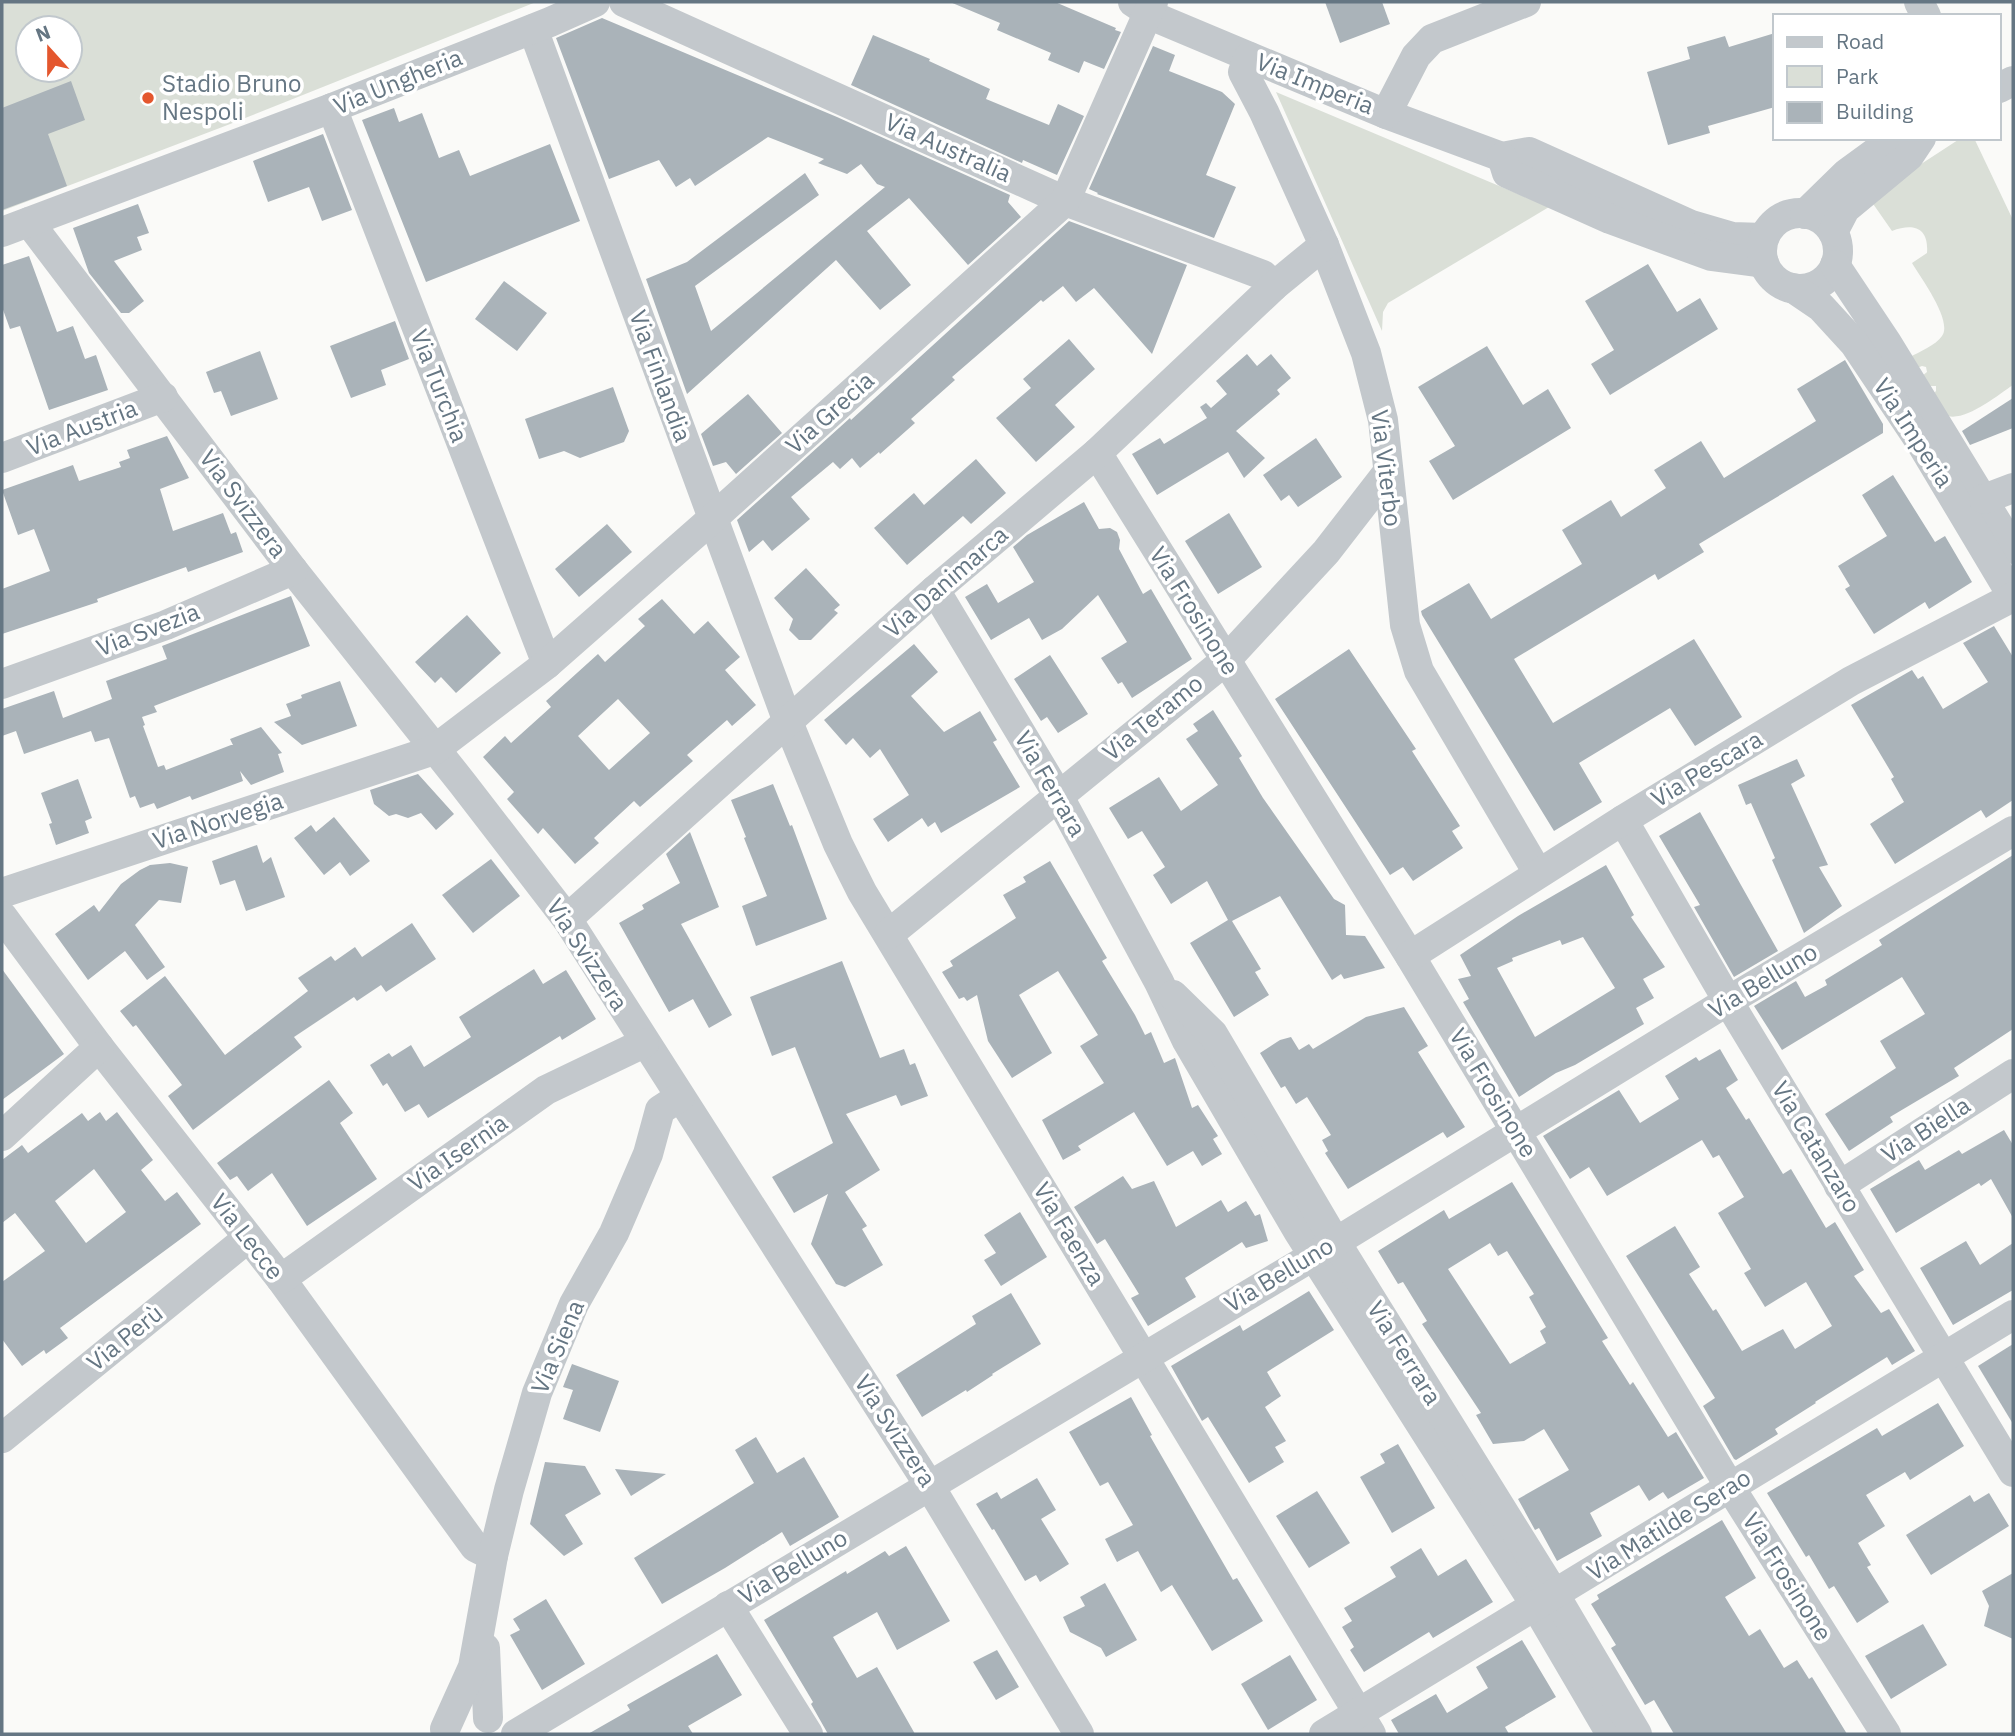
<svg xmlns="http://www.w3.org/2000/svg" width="2015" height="1736" font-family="'IBM Plex Sans',sans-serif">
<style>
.green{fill:#dadfd7;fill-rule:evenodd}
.building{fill:#aab3b9;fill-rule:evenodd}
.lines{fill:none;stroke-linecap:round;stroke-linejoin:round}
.minor{stroke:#c3c8cc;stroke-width:30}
.poi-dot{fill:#e4572e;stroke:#fff;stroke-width:2.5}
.labels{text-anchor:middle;stroke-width:7;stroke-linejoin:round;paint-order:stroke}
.street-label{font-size:24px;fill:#657683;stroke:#fff}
.poi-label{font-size:24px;fill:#657683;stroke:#fff;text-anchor:start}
</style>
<rect width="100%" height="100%" fill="#fafaf8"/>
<g class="green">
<path d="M 2,2 L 536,2 L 225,126 L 2,211 ZM 28,28 L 70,28 L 70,70 L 28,70 Z"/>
<polygon points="1276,92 1549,207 1388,303 1383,312 1382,331"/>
<path d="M 1961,138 L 1974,138 L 2013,220 L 2013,385 C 1998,395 1966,421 1948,416 L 1933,394 L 1936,391 L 1936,386 L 1930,386 L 1922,376 L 1927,372 L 1926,367 L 1922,366 L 1917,368 L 1910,357 C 1919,352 1936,345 1942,336 C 1953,321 1921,278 1912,263 L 1927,253 C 1929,227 1913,223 1892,231 L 1869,198 Z"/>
</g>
<g class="building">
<polygon points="950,2 1055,2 1116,28 1115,30 1121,32 1104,69 1084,61 1079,73 1048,60 1051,53 997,30 1000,23"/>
<polygon points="1325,2 1382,2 1390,24 1340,43"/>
<polygon points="602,18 837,117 1010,195 1008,202 1021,217 968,265 909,198 867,231 911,285 880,310 836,260 687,394 646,279 687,262 805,173 819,195 695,286 711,331 885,187 877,184 861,164 847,174 818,163 824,159 768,137 695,186 690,178 676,187 659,160 609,179 556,38"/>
<polygon points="1775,33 1775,107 1708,126 1710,133 1668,145 1647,72 1690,59 1687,47 1725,36 1729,47"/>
<polygon points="873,35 930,59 929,61 990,89 986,99 1049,125 1058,104 1084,116 1057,175 1023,160 1022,163 851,85"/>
<polygon points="1153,46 1175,55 1169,71 1222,92 1235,104 1206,175 1236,187 1214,238 1097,194 1098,193 1089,189"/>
<polygon points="71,81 85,120 48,134 67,186 2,210 2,108"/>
<polygon points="394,108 399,122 422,113 439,158 459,150 470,176 550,144 580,221 426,282 362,120"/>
<polygon points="323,134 352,210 322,221 309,187 268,202 253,161"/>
<polygon points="138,204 149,233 137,237 142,250 114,261 144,301 129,313 121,313 89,273 73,228"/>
<polygon points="1069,221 1187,265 1152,354 1094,288 1076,302 1063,286 1043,302 1041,300 952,377 955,380 911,419 915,423 880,454 879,452 860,468 852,458 840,469 833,462 791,497 810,519 772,551 763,540 749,552 737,520 850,418 851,420"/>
<polygon points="29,256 57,332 73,326 85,359 96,355 108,390 49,410 20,326 10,329 2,307 2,265"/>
<polygon points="1648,264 1677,312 1700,298 1718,329 1610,395 1591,364 1614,350 1585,301"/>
<polygon points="504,281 547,313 517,351 475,319"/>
<polygon points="395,321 409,359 381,370 386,385 351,398 330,346"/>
<polygon points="1069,339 1095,369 1055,405 1075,427 1036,462 996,418 1031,388 1023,379"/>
<polygon points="1487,346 1523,405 1548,389 1571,428 1453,500 1429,461 1455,446 1418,387"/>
<polygon points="260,351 278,399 231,416 221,391 214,393 206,372"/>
<polygon points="1247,354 1257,366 1271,354 1291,378 1277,390 1280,394 1236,431 1265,458 1244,478 1228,452 1157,495 1132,454 1160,438 1164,444 1207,418 1200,407 1206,403 1211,408 1227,394 1216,381"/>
<polygon points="1845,360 1883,424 1883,433 1699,544 1704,552 1658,580 1655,574 1514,659 1553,723 1694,639 1742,717 1695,746 1670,708 1579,763 1602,802 1554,831 1422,615 1421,611 1469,583 1491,619 1582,564 1562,530 1611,500 1621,517 1666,488 1654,470 1701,441 1724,478 1816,421 1797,389"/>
<polygon points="613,387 629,431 624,442 580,458 564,451 539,459 525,419"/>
<polygon points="748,394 782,433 736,474 726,462 713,466 701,434"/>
<polygon points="2013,398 2013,428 1970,445 1962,431"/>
<polygon points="167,436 189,478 160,489 173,531 223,513 231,534 236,532 243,552 188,572 186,567 97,599 98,602 2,634 2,589 50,571 34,529 18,535 2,490 73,465 79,481 121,467 119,462 130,458 127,450"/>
<polygon points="1316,438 1342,477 1298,507 1289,495 1281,501 1263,475"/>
<polygon points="976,459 1006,493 971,524 963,516 907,565 874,528 914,493 924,505"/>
<polygon points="1893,475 1935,542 1945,536 1972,582 1929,609 1925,602 1874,634 1845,589 1850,586 1838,566 1887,536 1862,495"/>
<polygon points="1084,502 1099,529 1110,528 1117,532 1120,540 1119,549 1143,594 1151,589 1192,659 1132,698 1122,682 1118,684 1101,658 1127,642 1098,595 1062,629 1042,640 1029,618 991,640 965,597 987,584 998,603 1034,582 1013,547 1027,535"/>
<polygon points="1229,513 1262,567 1218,594 1185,541"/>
<polygon points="607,524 632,552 579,597 555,569"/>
<polygon points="806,568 840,605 834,610 838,613 811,640 799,640 789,630 793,619 774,598"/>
<polygon points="291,596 310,646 154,706 157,712 142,717 145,725 143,726 158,767 164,765 166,770 231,745 233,745 230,739 261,727 282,753 278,754 284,772 251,785 240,771 243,781 192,800 190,796 157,809 154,803 140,808 135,796 130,798 109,738 95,742 91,731 24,754 16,731 2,736 2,709 54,691 63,718 112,699 106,681 167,659 162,646"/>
<path d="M 662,599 L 694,634 L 708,621 L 740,657 L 725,670 L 756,705 L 732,726 L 727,720 L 687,755 L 693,761 L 640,807 L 634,801 L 594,838 L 599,843 L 575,864 L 543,828 L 538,834 L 507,799 L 514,792 L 483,757 L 505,736 L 511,743 L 551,707 L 546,701 L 598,654 L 605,662 L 645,626 L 638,619 ZM 618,699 L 650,733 L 609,770 L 578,736 Z"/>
<polygon points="467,615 501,653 456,693 441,677 435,683 415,662"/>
<polygon points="1994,626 2013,657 2013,800 1986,818 1981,810 1895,864 1870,824 1904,802 1891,779 1894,777 1851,705 1912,670 1918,679 1923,676 1943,709 1988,682 1963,643"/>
<polygon points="914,644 938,672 911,696 944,732 980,711 997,740 993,742 1020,787 941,833 935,822 928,827 922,818 888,842 873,819 909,795 880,749 870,758 853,738 846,745 824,720"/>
<polygon points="1349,649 1416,749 1412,751 1460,826 1452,831 1463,848 1413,881 1403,867 1390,875 1275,699"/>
<polygon points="1050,655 1088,714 1058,733 1047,717 1041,721 1014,679"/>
<polygon points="340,681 357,726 302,745 274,722 291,716 286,704 302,698 301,695"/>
<polygon points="1213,710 1242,756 1239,758 1263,798 1334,899 1345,905 1346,935 1365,936 1385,968 1344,979 1341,974 1332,980 1280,896 1232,921 1261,969 1255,972 1269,995 1234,1017 1190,943 1228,920 1207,881 1171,904 1153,875 1165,867 1142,831 1128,839 1109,808 1159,777 1181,811 1218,785 1186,739 1198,731 1193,724"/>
<polygon points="1797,759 1805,776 1791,784 1828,865 1819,867 1842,906 1804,933 1772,860 1775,858 1751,803 1746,805 1738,785"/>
<polygon points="418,774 454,814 436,830 421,813 408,818 396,814 389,816 374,804 370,790"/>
<polygon points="78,779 92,818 85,821 89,833 56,845 49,824 52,823 41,793"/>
<polygon points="773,784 790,826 792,825 827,919 756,946 742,906 767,896 744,838 746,837 731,800"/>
<polygon points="1700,812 1778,951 1734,977 1694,907 1700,905 1659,836"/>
<polygon points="334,817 370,861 350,876 340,862 324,875 294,838 311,825 316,832"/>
<polygon points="690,832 719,907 681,924 732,1015 709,1028 693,999 669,1012 619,923 644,909 642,905 680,883 666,854"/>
<polygon points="257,845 263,863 271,857 285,897 246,911 235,880 220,885 212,861"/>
<polygon points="2013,855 2013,1029 1954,1068 1959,1076 1890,1117 1893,1122 1849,1151 1825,1114 1896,1068 1880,1041 1925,1014 1902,977 1782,1050 1754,1006 1796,981 1805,997 1827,985 1825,980 1882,945 1879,940"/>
<polygon points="491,859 520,896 473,933 442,895"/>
<polygon points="1050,861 1107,958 1102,961 1135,1015 1145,1035 1151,1032 1164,1063 1175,1058 1192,1108 1198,1105 1218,1136 1213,1139 1222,1154 1202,1166 1193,1151 1167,1166 1134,1112 1078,1146 1081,1150 1063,1160 1042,1120 1104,1083 1080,1046 1098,1035 1058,971 1019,995 1052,1053 1012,1078 988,1041 977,995 967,1001 964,997 959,999 942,972 953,966 950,961 1016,918 1003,895 1026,882 1023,877"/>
<polygon points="170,863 188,867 181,903 159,900 135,925 165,967 147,980 125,951 88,980 55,934 94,905 99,912 121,884 140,870 150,865"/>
<path d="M 1606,865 L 1634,915 L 1631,917 L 1665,967 L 1643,979 L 1654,998 L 1636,1008 L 1644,1024 L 1575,1065 L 1556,1073 L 1519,1097 L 1463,1002 L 1469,999 L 1458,979 L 1471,976 L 1460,955 L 1518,916 ZM 1583,937 L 1615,988 L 1535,1037 L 1497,968 L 1513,961 L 1512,958 L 1560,940 L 1562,945 Z"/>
<polygon points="412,923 436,959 386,992 381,985 357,1001 354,997 294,1037 302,1047 193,1130 168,1096 182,1085 136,1025 133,1027 120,1011 165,976 225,1055 308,991 298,978 331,956 335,961 355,947 362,957"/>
<polygon points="842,961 880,1058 904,1049 910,1065 915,1063 928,1096 901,1106 896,1095 846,1114 880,1170 845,1192 867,1226 862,1229 883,1265 845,1287 836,1284 811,1244 828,1194 794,1213 772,1177 833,1143 795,1047 772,1056 750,997"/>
<polygon points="2,969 64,1054 2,1100"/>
<polygon points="534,969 543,984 566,970 596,1019 562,1040 560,1036 428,1118 419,1104 405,1112 387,1083 383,1086 370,1065 389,1053 392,1057 411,1045 424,1067 471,1037 459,1017"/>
<polygon points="1404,1007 1428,1046 1418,1052 1465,1127 1447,1138 1443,1132 1348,1189 1325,1153 1328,1151 1322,1140 1331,1135 1307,1097 1296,1104 1285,1086 1281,1088 1260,1053 1280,1040 1291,1037 1299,1050 1309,1044 1313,1049 1366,1017"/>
<polygon points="1720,1049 1738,1080 1726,1088 1746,1120 1749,1118 1783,1174 1791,1169 1826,1228 1835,1222 1864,1270 1854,1276 1881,1313 1889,1309 1915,1351 1892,1365 1887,1357 1815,1402 1816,1403 1775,1429 1778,1434 1736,1460 1734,1459 1703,1406 1715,1398 1626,1256 1675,1226 1700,1267 1689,1274 1713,1311 1716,1309 1742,1351 1783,1329 1795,1349 1832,1326 1806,1282 1765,1307 1744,1273 1751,1269 1718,1213 1744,1197 1719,1155 1713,1158 1702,1140 1607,1196 1589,1167 1570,1179 1543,1136 1619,1090 1640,1123 1679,1099 1665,1076 1696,1057 1699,1061"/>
<polygon points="329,1080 353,1113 340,1123 377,1179 307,1226 272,1173 248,1191 237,1176 230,1180 217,1163"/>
<path d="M 100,1112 L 106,1121 L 117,1112 L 153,1160 L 141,1170 L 165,1201 L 177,1192 L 201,1224 L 60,1328 L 68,1338 L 46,1354 L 44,1350 L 22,1366 L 2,1339 L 2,1282 L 45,1251 L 15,1213 L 2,1223 L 2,1160 L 22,1145 L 28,1153 L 82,1113 L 88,1121 ZM 94,1169 L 126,1212 L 86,1243 L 55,1201 Z"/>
<polygon points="2004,1130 2013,1145 2013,1218 1991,1179 1981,1186 1979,1183 1896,1233 1870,1189 1919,1160 1925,1170 1959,1150 1962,1154"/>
<polygon points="1123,1176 1132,1189 1154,1181 1176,1227 1221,1200 1228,1212 1246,1201 1255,1216 1260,1214 1268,1241 1246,1248 1242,1242 1185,1278 1196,1297 1148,1326 1131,1298 1139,1294 1105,1239 1097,1244 1074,1207"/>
<path d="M 1512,1182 L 1608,1338 L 1602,1341 L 1630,1385 L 1633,1382 L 1668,1437 L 1676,1432 L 1704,1478 L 1668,1499 L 1663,1492 L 1649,1501 L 1639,1485 L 1590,1513 L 1602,1536 L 1557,1561 L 1539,1528 L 1535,1530 L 1518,1499 L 1569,1470 L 1544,1429 L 1524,1441 L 1493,1444 L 1476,1415 L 1481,1413 L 1422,1324 L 1427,1321 L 1403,1282 L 1398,1284 L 1378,1251 L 1444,1210 L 1449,1219 ZM 1490,1243 L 1498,1256 L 1507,1251 L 1534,1294 L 1529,1297 L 1546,1327 L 1540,1331 L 1546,1343 L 1510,1364 L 1448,1269 Z"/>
<polygon points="1020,1212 1047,1257 1001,1286 984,1260 996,1253 984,1235"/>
<polygon points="1966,1241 1980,1265 2013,1243 2013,1290 1953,1325 1920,1268"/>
<polygon points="1309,1291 1334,1330 1267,1372 1281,1396 1265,1407 1286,1441 1275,1447 1284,1462 1249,1483 1208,1417 1202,1421 1171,1366 1240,1325 1243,1331"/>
<polygon points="1011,1293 1041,1344 992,1374 993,1375 967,1392 966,1390 922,1417 896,1375 976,1324 972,1316"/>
<polygon points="2013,1344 2013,1424 1978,1366"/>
<polygon points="572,1364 619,1381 600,1432 563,1419 573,1390 563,1387"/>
<polygon points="1131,1397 1152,1435 1150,1436 1233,1580 1237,1578 1263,1621 1212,1651 1172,1585 1161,1592 1138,1551 1117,1562 1105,1539 1133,1525 1108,1482 1100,1486 1069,1432"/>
<polygon points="1938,1403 1964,1446 1910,1480 1905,1472 1866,1495 1885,1526 1858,1543 1871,1565 1867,1567 1889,1602 1857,1623 1834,1586 1829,1589 1809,1555 1806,1557 1767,1493 1877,1428 1882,1436"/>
<polygon points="756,1437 777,1473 804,1457 839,1517 790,1546 782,1532 725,1568 662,1604 634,1558 754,1483 735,1450"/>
<polygon points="1398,1444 1435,1508 1392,1533 1360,1477 1385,1463 1380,1454"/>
<polygon points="545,1462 585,1466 601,1494 565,1515 583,1544 564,1556 530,1524"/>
<polygon points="615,1469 666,1474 631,1496"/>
<polygon points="1037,1478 1056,1510 1041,1519 1069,1564 1040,1582 1036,1575 1025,1581 994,1529 992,1530 976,1504 997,1492 1001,1499"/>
<polygon points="1317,1491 1350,1543 1309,1568 1276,1516"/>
<polygon points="1989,1493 2009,1526 1931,1575 1906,1535 1970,1495 1974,1502"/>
<polygon points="1722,1520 1756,1578 1725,1597 1749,1636 1760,1629 1784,1668 1797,1660 1809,1679 1812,1677 1847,1734 1674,1734 1654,1700 1645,1705 1611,1648 1616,1645 1591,1604 1599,1599 1597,1595"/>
<polygon points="906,1546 950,1621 897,1650 877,1612 833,1637 857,1678 877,1667 915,1734 828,1734 811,1704 813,1702 764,1620 846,1571 847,1574 885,1551 889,1556"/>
<polygon points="1421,1548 1438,1576 1466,1559 1493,1602 1433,1638 1429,1632 1364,1672 1350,1650 1354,1647 1342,1627 1352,1621 1344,1608 1396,1577 1390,1567"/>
<polygon points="2013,1573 2013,1639 1984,1626 1989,1606 1982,1591"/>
<polygon points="1105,1583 1137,1640 1106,1657 1101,1648 1070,1632 1063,1617 1085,1606 1080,1597"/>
<polygon points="546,1599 585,1664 542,1690 510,1635 520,1630 513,1619"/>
<polygon points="1923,1624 1947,1665 1891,1699 1865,1656"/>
<polygon points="1522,1640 1556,1697 1505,1727 1509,1734 1399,1734 1391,1720 1436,1694 1447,1713 1488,1688 1476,1667"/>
<polygon points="997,1650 1019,1687 996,1700 973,1662"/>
<polygon points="717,1654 742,1695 688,1726 693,1734 588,1734 630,1710 627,1705"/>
<polygon points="1290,1655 1317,1700 1268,1730 1241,1684"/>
</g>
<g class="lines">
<g class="minor">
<polyline points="624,2 1065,201 1263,275 1274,286"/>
<polyline points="1133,2 1157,18 1386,114 1502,157 1529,152 1691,225 1732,237 1764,238"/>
<polyline points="1919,2 1926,16"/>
<polyline points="533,29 788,722 838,844 862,892 1371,1734"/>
<polyline points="1249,57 1243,72 1264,112 1324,245 1366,353 1383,420 1405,625 1419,671 1538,873"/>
<polyline points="1999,88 2013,81"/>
<polyline points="332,108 547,664"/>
<polyline points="1386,114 1416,56 1432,39 1526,2"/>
<polyline points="1502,157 1507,173 1610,219 1711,256 1764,263"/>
<circle cx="1800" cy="251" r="38"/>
<polyline points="1805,214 1847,173 1895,138"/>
<polyline points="29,222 293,570 463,784 567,919 929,1485 1079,1734"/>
<polyline points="2,232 332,108 550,22 595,2"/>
<polyline points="1833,232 1845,209 1909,156 1921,138"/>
<polyline points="1835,265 1887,343 2013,549"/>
<polyline points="1793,288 1821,307 1854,343 1921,443 2013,597"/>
<polyline points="1097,453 1410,956 1730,1487 1886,1734"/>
<polyline points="2,458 163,397"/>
<polyline points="1984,499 2013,488"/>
<polyline points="935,590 1058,795 1159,982 1187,1041 1298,1231 1536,1606 1611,1734"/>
<polyline points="2,684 166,625 293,570"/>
<polyline points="1623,820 1728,1001 2013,1472"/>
<polyline points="2,893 434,750 547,664 712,519 1065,201 1153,2"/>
<polyline points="2,916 99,1047 281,1279 475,1547 493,1556"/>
<polyline points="567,919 935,590 1097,453 1274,286 1324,245"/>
<polyline points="889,934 1225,661 1326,552 1388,472"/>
<polyline points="1410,956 1623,820 1851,681 2013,597"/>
<polyline points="1173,995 1213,1034 1335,1241 1555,1595 1637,1734"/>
<polyline points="2,1136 99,1047"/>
<polyline points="1839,1186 2013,1074"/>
<polyline points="281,1279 546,1090 644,1043"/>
<polyline points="2,1438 248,1238"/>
<polyline points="728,1606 808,1734"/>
<polyline points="485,1648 488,1718"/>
<polyline points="445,1729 473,1667 493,1556 509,1490 537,1393 574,1304 614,1233 648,1154 660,1110 680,1097"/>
<polyline points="516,1734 1313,1256 1728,1001 2013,831"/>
<polyline points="1324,1734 2013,1315"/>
</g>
</g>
<circle class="poi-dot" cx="148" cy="98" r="7"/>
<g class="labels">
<g class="street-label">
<text transform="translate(398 82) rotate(-22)" y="8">Via Ungheria</text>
<text transform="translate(1315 84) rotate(22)" y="8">Via Imperia</text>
<text transform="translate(948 148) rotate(24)" y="8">Via Australia</text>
<text transform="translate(660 376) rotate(70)" y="8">Via Finlandia</text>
<text transform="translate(439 386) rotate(69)" y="8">Via Turchia</text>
<text transform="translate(830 413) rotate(-42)" y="8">Via Grecia</text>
<text transform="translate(82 428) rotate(-21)" y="8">Via Austria</text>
<text transform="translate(1913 433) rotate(57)" y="8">Via Imperia</text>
<text transform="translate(1386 468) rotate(83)" y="8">Via Viterbo</text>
<text transform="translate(243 504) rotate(53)" y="8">Via Svizzera</text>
<text transform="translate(946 582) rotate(-41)" y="8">Via Danimarca</text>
<text transform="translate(1194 611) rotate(58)" y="8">Via Frosinone</text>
<text transform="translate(148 630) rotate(-21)" y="8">Via Svezia</text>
<text transform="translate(1153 718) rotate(-39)" y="8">Via Teramo</text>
<text transform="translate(1707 769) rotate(-31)" y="8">Via Pescara</text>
<text transform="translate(1050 784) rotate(60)" y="8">Via Ferrara</text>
<text transform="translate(218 821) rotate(-18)" y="8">Via Norvegia</text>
<text transform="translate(587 955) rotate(57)" y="8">Via Svizzera</text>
<text transform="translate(1763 981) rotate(-31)" y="8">Via Belluno</text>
<text transform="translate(1493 1093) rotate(59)" y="8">Via Frosinone</text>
<text transform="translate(1926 1130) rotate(-33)" y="8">Via Biella</text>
<text transform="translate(1816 1147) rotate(59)" y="8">Via Catanzaro</text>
<text transform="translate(458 1153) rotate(-35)" y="8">Via Isernia</text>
<text transform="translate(1069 1234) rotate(59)" y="8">Via Faenza</text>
<text transform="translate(247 1237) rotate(52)" y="8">Via Lecce</text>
<text transform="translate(1279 1275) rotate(-31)" y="8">Via Belluno</text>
<text transform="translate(125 1338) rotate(-39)" y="8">Via Perù</text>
<text transform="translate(558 1347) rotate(-67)" y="8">Via Siena</text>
<text transform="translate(1404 1353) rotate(58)" y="8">Via Ferrara</text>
<text transform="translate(895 1431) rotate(57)" y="8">Via Svizzera</text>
<text transform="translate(1669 1525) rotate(-32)" y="8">Via Matilde Serao</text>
<text transform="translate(793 1567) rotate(-31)" y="8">Via Belluno</text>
<text transform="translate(1787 1577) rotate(58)" y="8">Via Frosinone</text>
</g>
<g class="poi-label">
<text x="162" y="92">Stadio Bruno<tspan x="162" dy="28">Nespoli</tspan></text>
</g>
</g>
<rect width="2015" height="1736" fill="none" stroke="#657683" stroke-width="7"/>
<rect x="1773" y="14" width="228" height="126" fill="#ffffff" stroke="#c1c8cd" stroke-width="2"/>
<rect x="1787" y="37" width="35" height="10" fill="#c3c8cc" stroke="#c1c8cd" stroke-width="2"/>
<text x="1836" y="49" font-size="21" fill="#657683">Road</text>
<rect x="1787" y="66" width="35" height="21" fill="#dadfd7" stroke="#c1c8cd" stroke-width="2"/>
<text x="1836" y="84" font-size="21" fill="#657683">Park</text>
<rect x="1787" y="102" width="35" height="21" fill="#aab3b9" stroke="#c1c8cd" stroke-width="2"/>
<text x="1836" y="119" font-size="21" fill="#657683">Building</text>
<g transform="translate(49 49) rotate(339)"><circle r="33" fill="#ffffff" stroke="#c1c8cd" stroke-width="2"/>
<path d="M0-5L12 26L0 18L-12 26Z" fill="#e4572e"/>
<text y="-10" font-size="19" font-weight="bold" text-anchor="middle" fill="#657683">N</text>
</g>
</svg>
